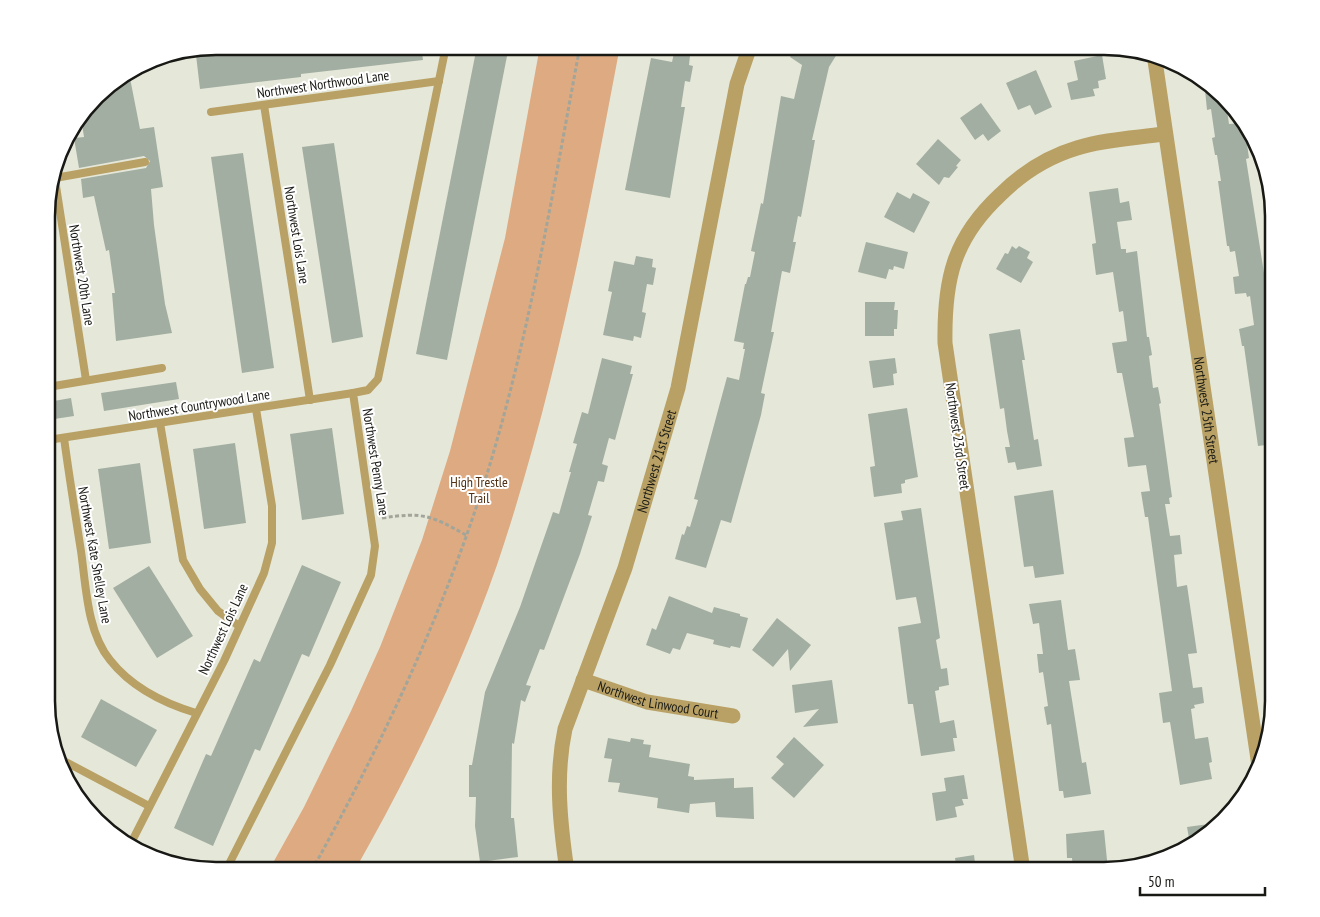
<svg xmlns="http://www.w3.org/2000/svg" width="1320" height="917" font-family="'PT Sans Narrow',sans-serif">
<style>
.green{fill:#ddaa82}
.building{fill:#a3aea3}
.lines{fill:none;stroke-linecap:round;stroke-linejoin:round}
.path{stroke:#a2a599;stroke-width:3;stroke-dasharray:4 2.5;stroke-linecap:butt}
.lane{stroke:#b9a165;stroke-width:8}
.street{stroke:#b9a165;stroke-width:15}
.labels{text-anchor:middle;stroke-width:4;stroke-linejoin:round;paint-order:stroke}
.street-label{font-size:14px;fill:#181914;stroke:#fff}
.park-label{font-size:14px;fill:#513116;stroke:#fff}
.rim{fill:none;stroke:#181914;stroke-width:2.5}
</style>
<rect width="100%" height="100%" fill="#e5e8d9"/>
<path class="green" d="M 540,46 L 620,46 C 587,221 554,396 497,565 C 460,671 410,773 355,870 L 269,870 L 304,807 L 351,711 L 380,647 L 422,540 L 450,451 L 505,238 Z"/>
<g class="building">
<polygon points="268,46 421,46 423,60 301,74 301,77 200,89 196,55"/>
<polygon points="477,46 509,46 447,360 416,354"/>
<polygon points="797,46 842,46 829,67 812,140 815,140 801,217 798,216 793,242 796,242 790,273 782,271 771,332 774,332 761,393 765,394 761,415 731,523 721,520 706,568 675,559 682,534 684,535 687,526 690,527 698,500 694,499 727,377 739,380 745,349 743,349 744,343 734,341 745,284 746,284 748,277 750,277 755,252 751,251 761,203 763,204 781,96 794,99 802,65 790,57"/>
<polygon points="674,53 690,56 689,65 693,66 690,82 685,81 681,107 685,107 670,198 625,190 651,58 672,62"/>
<polygon points="1102,55 1106,79 1098,81 1099,88 1093,89 1095,96 1071,100 1067,83 1078,80 1074,61"/>
<polygon points="1036,70 1052,107 1035,115 1030,105 1018,110 1006,83"/>
<polygon points="129,73 140,129 154,127 163,187 151,189 154,225 165,304 172,333 116,341 112,293 115,293 109,250 106,251 94,196 83,198 81,179 146,168 150,161 144,156 79,168 74,138 84,137 81,118 104,89"/>
<polygon points="1204,80 1226,103 1229,124 1244,123 1249,158 1246,159 1264,273 1273,271 1273,303 1269,303 1273,348 1265,350 1270,377 1273,376 1273,444 1258,446 1244,346 1242,346 1239,329 1254,325 1250,296 1247,297 1246,293 1235,294 1233,277 1239,276 1235,251 1230,252 1229,246 1227,246 1218,181 1221,181 1217,155 1215,155 1212,138 1215,137 1211,109 1207,110"/>
<polygon points="981,103 1001,131 988,141 983,134 975,140 960,118"/>
<polygon points="938,139 961,160 956,166 958,167 949,178 944,177 939,185 916,164"/>
<polygon points="334,143 363,337 332,343 302,147"/>
<polygon points="243,153 274,368 242,373 211,157"/>
<polygon points="1118,188 1120,203 1129,201 1132,220 1117,222 1121,249 1126,249 1126,253 1137,251 1147,337 1149,337 1152,355 1149,356 1153,388 1158,387 1161,403 1159,404 1160,410 1172,497 1169,498 1170,504 1165,504 1170,536 1180,535 1182,554 1174,555 1177,587 1187,585 1197,653 1188,654 1193,688 1202,687 1204,703 1194,705 1195,708 1191,709 1195,739 1208,737 1212,762 1209,763 1212,779 1180,785 1170,722 1163,723 1159,693 1172,691 1148,517 1145,517 1141,492 1150,491 1146,465 1128,467 1124,438 1134,437 1122,373 1117,373 1112,343 1127,341 1123,311 1119,312 1113,272 1096,275 1092,244 1096,243 1089,192"/>
<polygon points="897,192 910,199 913,193 930,202 914,233 884,217"/>
<polygon points="866,242 908,252 904,269 894,266 893,270 889,269 886,279 858,272"/>
<polygon points="1012,246 1016,249 1019,246 1030,252 1027,258 1033,262 1021,283 996,269 1005,253 1008,254"/>
<polygon points="636,256 653,259 652,267 656,268 653,285 647,284 642,312 646,313 641,338 634,336 633,341 603,335 612,292 608,291 614,261 634,265"/>
<polygon points="865,302 895,302 894,310 898,310 897,329 894,329 894,336 865,336"/>
<polygon points="1020,329 1025,360 1022,360 1034,440 1038,439 1042,466 1017,470 1015,462 1008,463 1005,447 1010,447 1007,431 1004,408 1000,409 989,334"/>
<polygon points="602,358 632,366 630,374 633,374 615,440 609,438 602,464 608,466 604,482 598,481 588,515 592,516 580,554 544,650 540,649 526,685 531,686 525,702 521,700 514,744 512,743 511,818 514,818 518,857 480,862 475,826 476,797 469,797 469,765 472,765 485,692 520,607 553,512 559,514 571,472 569,472 577,444 573,443 582,412 588,414"/>
<polygon points="895,358 897,373 893,374 894,385 873,388 869,361"/>
<polygon points="176,382 179,399 104,411 101,393"/>
<polygon points="71,398 74,416 48,420 48,402"/>
<polygon points="907,408 918,477 905,480 905,483 901,484 902,493 874,497 870,467 875,466 868,414"/>
<polygon points="332,428 344,514 302,520 290,434"/>
<polygon points="235,443 246,523 204,529 193,449"/>
<polygon points="140,463 151,543 109,549 98,469"/>
<polygon points="1053,490 1064,574 1035,578 1033,566 1024,567 1014,496"/>
<polygon points="921,508 940,638 936,640 941,669 947,668 949,685 939,687 939,690 935,691 940,723 954,720 957,738 953,738 955,751 921,756 913,704 908,704 898,627 921,623 916,597 896,600 884,523 903,520 901,511"/>
<polygon points="302,565 341,582 309,657 302,654 260,751 255,749 213,846 174,828 206,754 211,756 254,659 260,662"/>
<polygon points="149,566 193,636 157,658 113,588"/>
<polygon points="669,596 712,613 714,607 740,614 740,616 748,618 740,648 731,646 730,648 713,644 714,640 687,633 680,650 673,648 670,654 646,645 652,628 656,630"/>
<polygon points="1061,600 1068,650 1075,649 1080,680 1069,681 1082,763 1086,762 1091,794 1064,798 1063,791 1059,791 1051,724 1047,725 1044,707 1048,706 1043,672 1039,673 1037,654 1043,654 1039,623 1033,624 1029,604"/>
<polygon points="777,618 811,645 790,671 788,649 773,667 752,650"/>
<polygon points="832,680 838,723 803,727 819,709 795,713 792,685"/>
<polygon points="101,699 157,730 136,767 81,737"/>
<polygon points="794,737 824,765 794,798 771,778 784,764 776,757"/>
<polygon points="608,738 630,742 631,738 644,740 643,744 651,745 649,757 690,764 688,776 694,777 694,780 734,778 734,788 753,787 754,819 716,817 715,802 690,804 689,813 657,808 658,798 618,792 620,783 608,782 612,759 604,758"/>
<polygon points="964,775 968,799 962,799 964,805 955,807 957,817 936,821 932,793 946,791 944,778"/>
<polygon points="1216,823 1196,839 1190,844 1187,827"/>
<polygon points="1104,830 1108,870 1073,871 1072,858 1067,858 1066,834"/>
<polygon points="974,855 976,871 957,871 955,858"/>
</g>
<g class="lines">
<g class="path">
<path d="M 382,518 C 423,512 430,515 466,535"/>
<path d="M 312,870 C 382,744 444,612 487,474 C 530,334 553,190 580,46"/>
</g>
<g class="lane">
<polyline points="264,105 310,400"/>
<polyline points="211,112 439,81"/>
<polyline points="54,173 86,380"/>
<polyline points="55,178 145,162"/>
<polyline points="48,387 162,368"/>
<polyline points="160,423 183,560 200,589 218,611 239,626"/>
<path d="M 64,438 C 69,475 75,513 81,551 C 86,586 87,632 110,660 C 132,688 163,703 196,713"/>
<polyline points="48,440 353,393"/>
<polyline points="62,760 149,806"/>
<polyline points="130,845 224,661 264,573 272,543 272,506 256,409"/>
<polyline points="226,870 330,665 371,575 375,546 353,393 368,390 378,379 446,46"/>
</g>
<g class="street">
<path id="s1" d="M 1154,54 L 1259,766"/>
<path id="s2" d="M 583,680 L 647,702 L 733,716"/>
<path id="s3" d="M 567,871 C 560,823 555,776 565,729 L 625,568 L 678,388 L 737,84 L 750,46"/>
<path d="M 1023,871 L 945,343 C 944,280 953,239 1000,195 C 1022,173 1047,157 1077,148 C 1105,139 1136,138 1164,134"/>
</g>
</g>
<g class="labels">
<g class="street-label">
<text transform="translate(323 84) rotate(-8)" y="5">Northwest Northwood Lane</text>
<text transform="translate(297 235) rotate(81)" y="5">Northwest Lois Lane</text>
<text transform="translate(82 275) rotate(81)" y="5">Northwest 20th Lane</text>
<text transform="translate(199 405) rotate(-9)" y="5">Northwest Countrywood Lane</text>
<text dy="5" stroke="none"><textPath href="#s1" startOffset="360">Northwest 25th Street</textPath></text>
<text transform="translate(958 436) rotate(82)" y="5">Northwest 23rd Street</text>
<text dy="5" stroke="none"><textPath href="#s3" startOffset="426">Northwest 21st Street</textPath></text>
<text transform="translate(376 462) rotate(81)" y="5">Northwest Penny Lane</text>
<text transform="translate(95 555) rotate(80)" y="5">Northwest Kate Shelley Lane</text>
<text transform="translate(223 629) rotate(-65)" y="5">Northwest Lois Lane</text>
<text dy="5" stroke="none"><textPath href="#s2" startOffset="78">Northwest Linwood Court</textPath></text>
</g>
<g class="park-label">
<text x="479" y="487">High Trestle<tspan x="479" dy="16">Trail</tspan></text>
</g>
</g>
<path d="M0 0H1320V917H0ZM216 55H1104A161 161 0 0 1 1265 216V701A161 161 0 0 1 1104 862H216A161 161 0 0 1 55 701V216A161 161 0 0 1 216 55Z" fill="#fff" fill-rule="evenodd"/>
<path class="rim" d="M216 55H1104A161 161 0 0 1 1265 216V701A161 161 0 0 1 1104 862H216A161 161 0 0 1 55 701V216A161 161 0 0 1 216 55Z"/>
<path d="M1140 887v8h125v-8" fill="none" stroke="#181914" stroke-width="2.5"/>
<text x="1148" y="887" font-size="15" fill="#181914" stroke="#ffffff" stroke-width="4" paint-order="stroke">50 m</text>
</svg>
